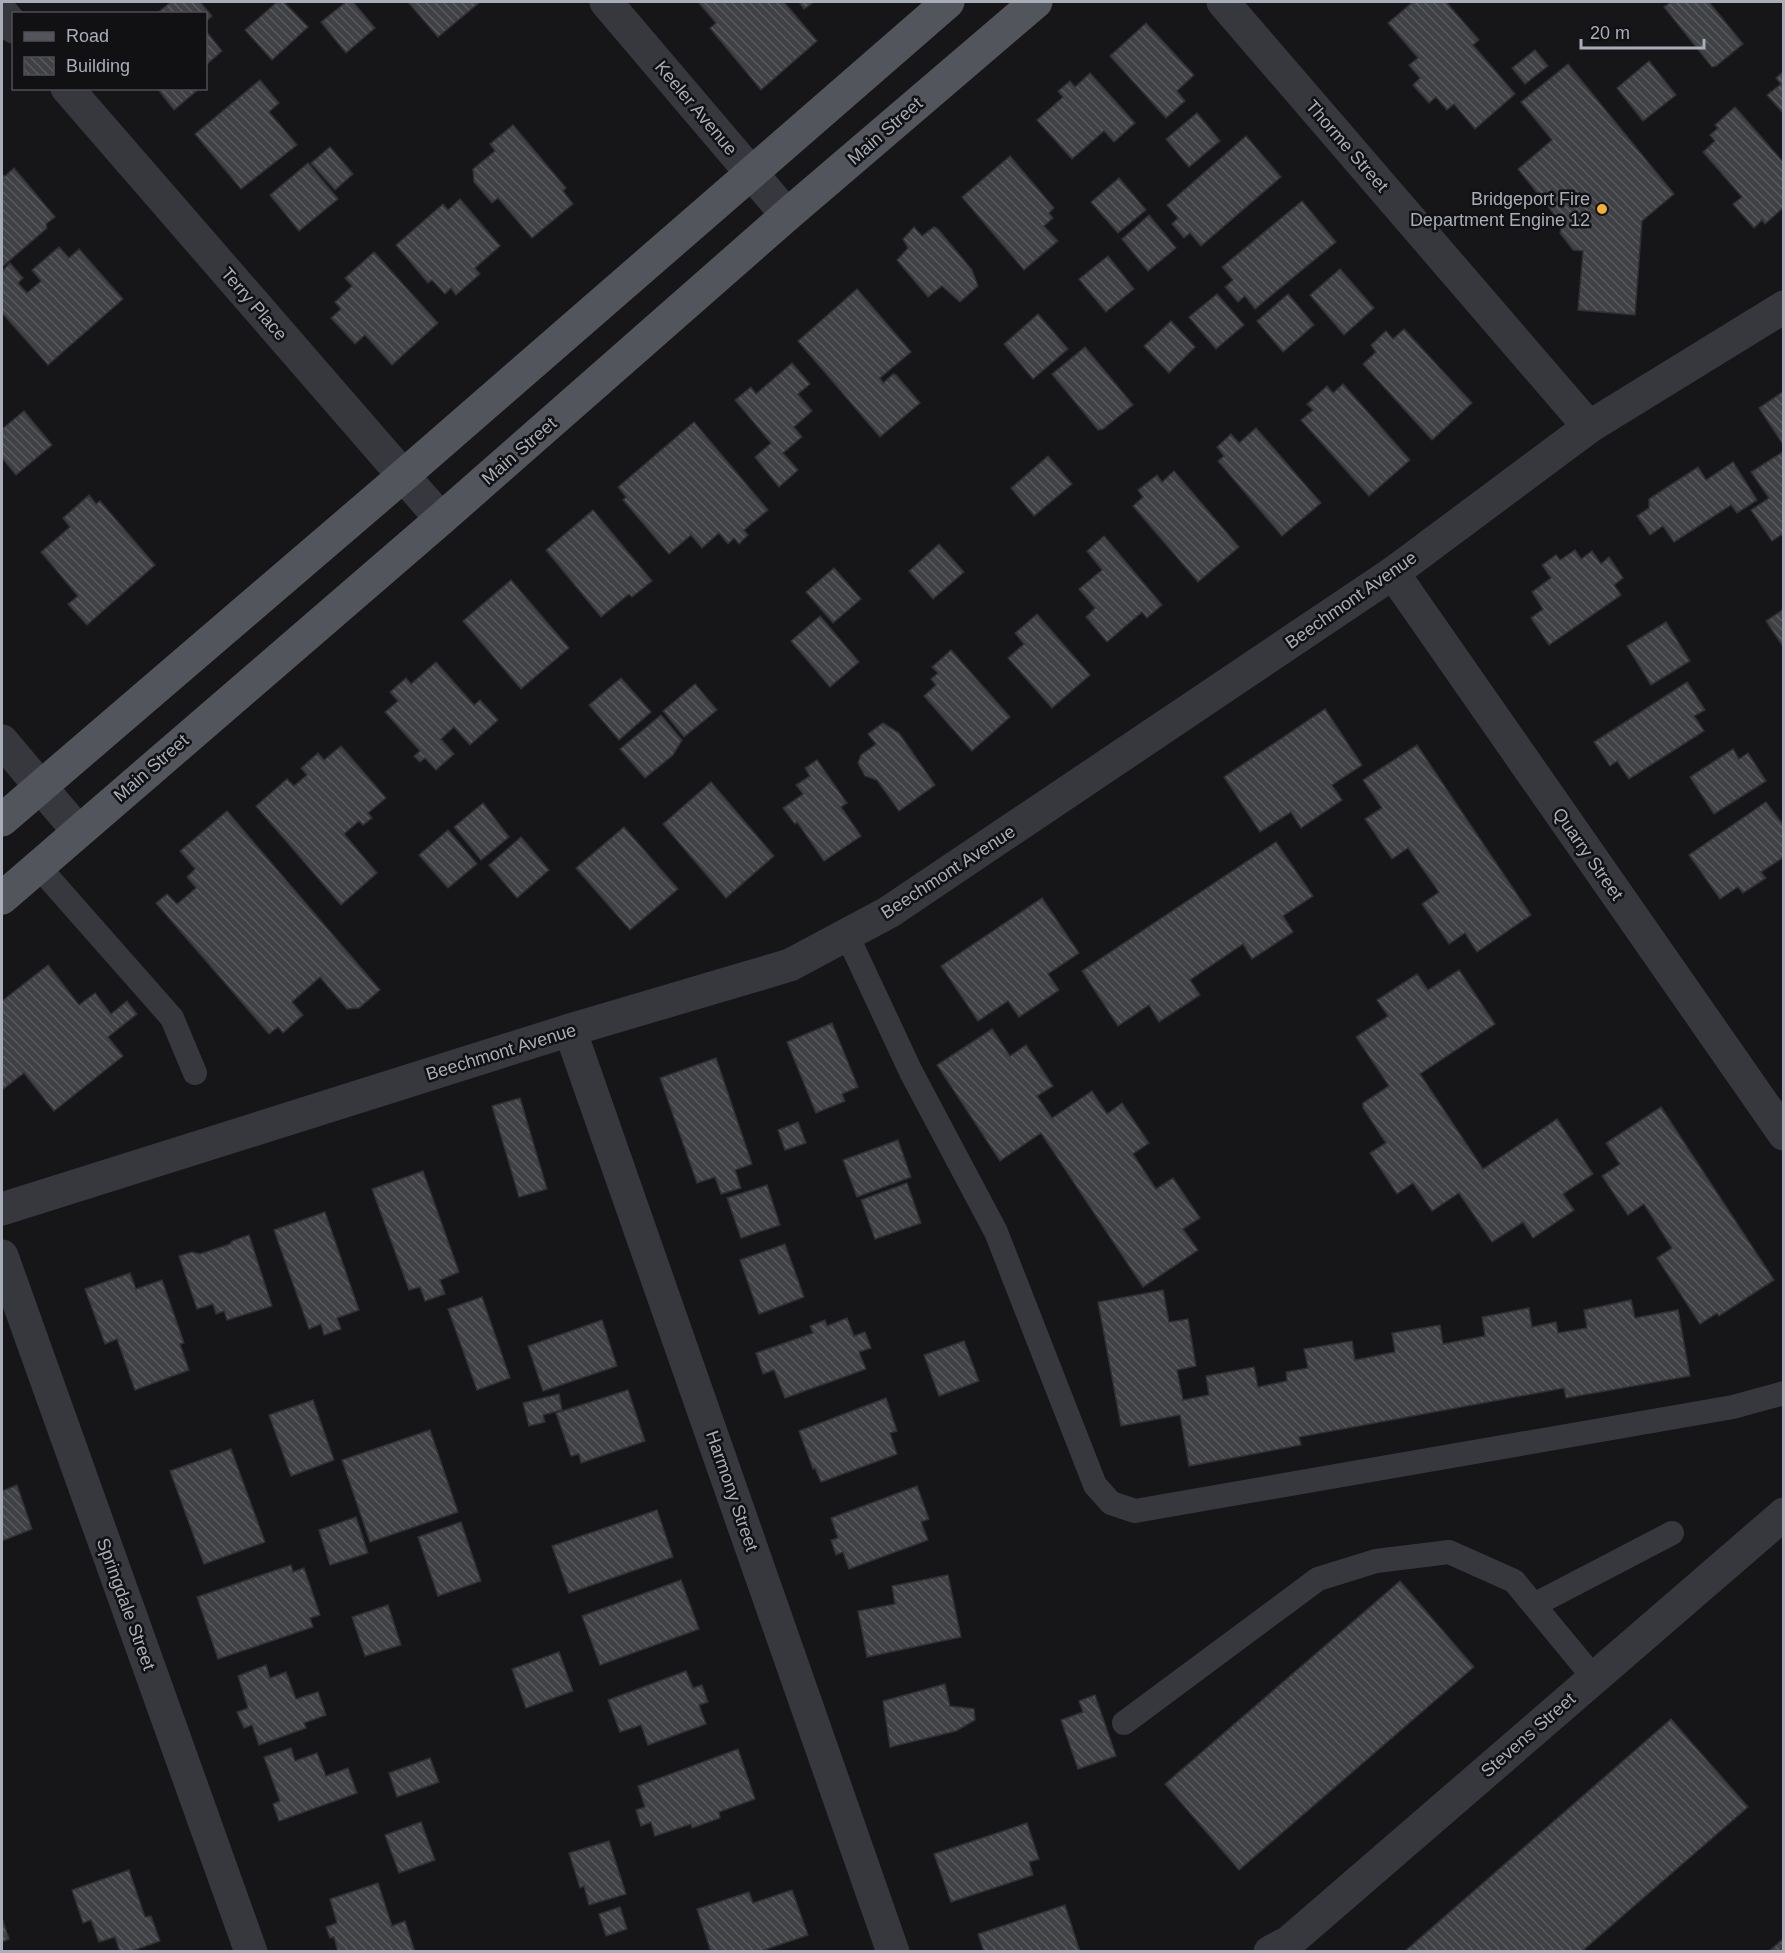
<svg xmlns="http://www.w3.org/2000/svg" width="1785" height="1953" font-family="Arial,sans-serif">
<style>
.building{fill:url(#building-back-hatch);stroke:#303034;stroke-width:1.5}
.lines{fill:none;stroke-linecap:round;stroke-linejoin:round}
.service{stroke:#37383d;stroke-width:24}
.minor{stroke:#37383d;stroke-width:33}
.tertiary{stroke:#37383d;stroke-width:33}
.primary{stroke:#53555c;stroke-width:33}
.poi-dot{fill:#f2b134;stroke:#111113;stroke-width:2}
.labels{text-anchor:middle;stroke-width:5;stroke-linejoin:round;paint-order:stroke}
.street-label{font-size:18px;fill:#a8adb8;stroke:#111113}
.poi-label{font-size:18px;fill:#a8adb8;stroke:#111113;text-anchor:end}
</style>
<defs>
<pattern id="building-back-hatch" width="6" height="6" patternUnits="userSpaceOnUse" patternTransform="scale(1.5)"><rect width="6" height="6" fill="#404145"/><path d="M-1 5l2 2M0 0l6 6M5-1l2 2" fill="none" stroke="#595a5e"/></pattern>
</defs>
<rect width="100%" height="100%" fill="#161618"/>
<g class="building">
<polygon points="171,2 200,2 212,16 206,21 206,14 156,14"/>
<polygon points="277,2 284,2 308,27 272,60 245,30"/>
<polygon points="346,2 353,2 375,28 346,53 321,22"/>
<polygon points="408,2 480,2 438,37"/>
<polygon points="698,2 784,2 817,41 761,90 710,28 716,23"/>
<polygon points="799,2 814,2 804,9"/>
<polygon points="1413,2 1446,2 1479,40 1473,45 1515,94 1475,129 1454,104 1447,110 1436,97 1429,103 1413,85 1420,78 1409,65 1418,58 1388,23"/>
<polygon points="1671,2 1709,2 1743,44 1716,66 1712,67 1664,7"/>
<polygon points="1146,23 1194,75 1177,91 1185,101 1166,118 1110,56"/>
<polygon points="206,31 222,51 206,65"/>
<polygon points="1535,50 1548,66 1525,84 1512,68"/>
<polygon points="1649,61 1676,95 1643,121 1617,88"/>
<polygon points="1568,64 1674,194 1642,221 1635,315 1578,310 1583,251 1573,250 1560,233 1562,224 1518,169 1552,140 1521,102"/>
<polygon points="1784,71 1784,114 1767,95 1781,84 1776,78"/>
<polygon points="1090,73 1135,123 1114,142 1104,131 1072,159 1037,120 1063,97 1058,91 1070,81 1075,87"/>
<polygon points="260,80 279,103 269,112 297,145 241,189 195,134"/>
<polygon points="157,88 200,88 174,110"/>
<polygon points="1735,107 1784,163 1784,207 1765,224 1762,220 1754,228 1733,204 1742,197 1703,152 1715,141 1710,135 1718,128 1715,125"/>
<polygon points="1197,113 1220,141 1189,167 1166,139"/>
<polygon points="513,125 566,188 563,191 573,204 532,238 498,198 492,203 474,182 473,169 495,151 490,144"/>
<polygon points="1246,136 1281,177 1201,246 1190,233 1184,238 1172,224 1178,218 1167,205"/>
<polygon points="330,147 353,174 335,190 311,163"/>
<polygon points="1010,156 1054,208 1049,213 1053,218 1044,226 1058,241 1024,270 962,197"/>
<polygon points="308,163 338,199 299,231 270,195"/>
<polygon points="14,168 55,217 46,224 47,228 2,267 2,175 5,176"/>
<polygon points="1119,178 1146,210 1118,233 1091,202"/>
<polygon points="460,199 500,246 475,268 480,274 456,295 451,288 445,294 432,280 428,283 396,245 443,204 448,210"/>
<polygon points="1302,201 1336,242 1255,309 1245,296 1238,302 1225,287 1233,280 1222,267"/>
<polygon points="1149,215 1176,248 1148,271 1122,239"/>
<polygon points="914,227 922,236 934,227 938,229 972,270 978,286 960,302 942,286 928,297 897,260 908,248 903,239"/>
<polygon points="59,247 69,258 79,249 123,299 48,365 2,313 2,271 10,263 23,278 18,283 27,293 41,281 32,270"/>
<polygon points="374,252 438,323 392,365 365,335 355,344 331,318 341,309 335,302 352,286 345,278"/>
<polygon points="1108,256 1134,289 1106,312 1079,279"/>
<polygon points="1340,269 1374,308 1344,335 1310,295"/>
<polygon points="857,289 911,352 880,378 883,383 893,374 896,375 920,403 880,437 798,341"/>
<polygon points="1217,294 1244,325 1216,349 1189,317"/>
<polygon points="1288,294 1314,325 1283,352 1257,321"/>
<polygon points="1038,314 1068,349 1033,379 1004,344"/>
<polygon points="1171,321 1195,347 1169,373 1144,346"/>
<polygon points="1404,329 1472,403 1432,440 1363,364 1376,352 1371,345 1386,331 1393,339"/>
<polygon points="1085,347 1133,405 1103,429 1098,430 1052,374"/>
<polygon points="792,363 810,384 798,394 812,411 794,427 802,437 783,453 798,470 779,487 755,457 771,443 735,400 751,387 756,394"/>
<polygon points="1343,384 1410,460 1369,496 1301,420 1313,410 1307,404 1327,386 1333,393"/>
<polygon points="1784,391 1784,446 1759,408"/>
<polygon points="24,411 52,445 16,475 2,458 2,429"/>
<polygon points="694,422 768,510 744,530 748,535 739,544 734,538 728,544 719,533 702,548 691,535 669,554 623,500 626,497 618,487"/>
<polygon points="1256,428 1321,503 1282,536 1218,461 1224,456 1217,447 1231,434 1239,443"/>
<polygon points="1784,451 1784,533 1772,541 1751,510 1769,498 1751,472"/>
<polygon points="1048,456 1072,484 1034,516 1011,488"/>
<polygon points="1733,462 1757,500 1737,513 1731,505 1674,542 1663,526 1650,535 1637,516 1649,508 1649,499 1698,467 1706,480"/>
<polygon points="1174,471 1239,547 1198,582 1133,506 1143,497 1138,490 1157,475 1162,482"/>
<polygon points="89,495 96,504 100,501 155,565 87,625 68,604 78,596 41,552 70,527 63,518"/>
<polygon points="593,510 652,581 632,597 629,594 601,617 546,550"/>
<polygon points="1104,536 1162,605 1147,618 1142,612 1107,642 1086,617 1095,608 1079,589 1102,570 1087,551"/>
<polygon points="939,544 964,572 933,599 909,571"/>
<polygon points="1575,550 1581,559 1592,551 1601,564 1609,557 1623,578 1614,585 1621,595 1549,645 1531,618 1543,609 1532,592 1551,578 1542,565 1556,555 1560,560"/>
<polygon points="834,568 861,599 833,623 806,592"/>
<polygon points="511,580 569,648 521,689 463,621"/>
<polygon points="1784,609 1784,648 1766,621"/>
<polygon points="1037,614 1090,675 1052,708 1008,658 1024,644 1015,633"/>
<polygon points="820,616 859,662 830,687 791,641"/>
<polygon points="1666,622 1690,661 1651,685 1627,646"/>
<polygon points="951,650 1010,717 972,751 924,696 936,685 931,679 938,673 932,667"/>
<polygon points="436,662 474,705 480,700 498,720 470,745 454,727 441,739 454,754 436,770 425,758 420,762 414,756 420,751 385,712 398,701 390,692 406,678 411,684"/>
<polygon points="621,678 651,712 619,740 589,705"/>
<polygon points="1687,682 1705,710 1694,716 1704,731 1629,779 1617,761 1610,766 1594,742"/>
<polygon points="695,684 717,710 684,737 663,711"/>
<polygon points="1325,709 1362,765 1332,785 1342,800 1301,828 1291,812 1260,832 1224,777"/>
<polygon points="661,715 682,740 673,755 645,778 620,749"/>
<polygon points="883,723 899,733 935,785 899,811 877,780 865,776 858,763 861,755 876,744 868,734"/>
<polygon points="1417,745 1531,915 1477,952 1465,933 1449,944 1422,904 1439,892 1408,848 1392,859 1365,819 1382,808 1363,780"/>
<polygon points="341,746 386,798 368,813 372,818 363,825 359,821 344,834 377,873 341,905 256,806 287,779 294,786 307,775 301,768 318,753 324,760"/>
<polygon points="1733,749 1739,759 1748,753 1766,781 1714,814 1690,777"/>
<polygon points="817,760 847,803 841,807 861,836 824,861 797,822 795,824 783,808 803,794 796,785 810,776 805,768"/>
<polygon points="711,782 774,856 726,898 663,824"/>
<polygon points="1766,802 1784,826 1784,857 1761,872 1766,878 1743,893 1738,887 1720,899 1689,855"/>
<polygon points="483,803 509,837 481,860 454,827"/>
<polygon points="227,811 380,990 359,1008 347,1009 320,977 292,1002 303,1015 283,1033 278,1027 269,1034 156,903 167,894 177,904 196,888 187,877 195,869 180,851"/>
<polygon points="624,827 678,889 630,930 576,868"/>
<polygon points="448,830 477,864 448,888 419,855"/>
<polygon points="521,837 549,870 517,898 489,865"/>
<polygon points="1276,842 1313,896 1283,916 1293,932 1252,959 1243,944 1190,980 1200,995 1159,1022 1149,1005 1118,1026 1082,971"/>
<polygon points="1042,898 1079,953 1048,974 1059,990 1019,1017 1008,1001 978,1021 941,966"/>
<polygon points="48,965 79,1005 95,993 111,1014 127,1001 137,1014 108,1037 123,1056 54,1111 24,1073 2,1090 2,1001"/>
<polygon points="1459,970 1495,1024 1420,1074 1483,1169 1557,1119 1593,1174 1563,1194 1574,1210 1533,1238 1523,1222 1492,1242 1459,1193 1432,1211 1413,1183 1397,1194 1370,1153 1386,1143 1363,1108 1363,1103 1389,1086 1356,1037 1388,1016 1377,1000 1417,974 1428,990"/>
<polygon points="832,1023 858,1087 842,1094 845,1101 816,1113 787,1042"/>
<polygon points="992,1029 1010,1056 1026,1045 1053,1086 1037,1096 1052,1118 1092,1091 1107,1114 1122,1103 1149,1143 1133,1154 1156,1189 1173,1178 1200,1218 1183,1229 1198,1250 1143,1287 1041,1133 1000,1161 937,1065"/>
<polygon points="716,1058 752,1164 735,1170 741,1188 721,1194 715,1177 697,1183 660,1078"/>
<polygon points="520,1098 547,1189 519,1197 492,1106"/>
<polygon points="1661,1107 1774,1280 1719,1316 1717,1313 1700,1324 1657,1258 1672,1248 1644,1204 1628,1215 1602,1176 1620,1164 1606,1143"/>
<polygon points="798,1122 806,1143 785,1150 778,1130"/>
<polygon points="898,1140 911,1177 857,1197 843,1160"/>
<polygon points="423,1171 459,1272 440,1280 445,1294 425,1301 420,1287 409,1290 372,1189"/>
<polygon points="907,1183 921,1223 875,1239 861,1200"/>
<polygon points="767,1185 780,1225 741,1238 727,1198"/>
<polygon points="325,1212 359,1310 337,1318 341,1329 324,1335 321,1324 309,1329 274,1230"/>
<polygon points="249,1235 272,1306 227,1320 224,1311 216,1314 213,1304 197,1309 179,1256 192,1252 200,1254 230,1244 232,1241"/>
<polygon points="785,1244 804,1297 759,1314 740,1260"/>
<polygon points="130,1273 136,1289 162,1280 184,1343 180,1344 189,1370 135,1390 117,1339 105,1344 85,1289"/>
<polygon points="1163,1290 1169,1322 1188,1319 1196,1366 1177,1370 1183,1400 1209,1395 1206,1376 1254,1367 1258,1387 1287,1381 1286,1372 1308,1368 1304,1349 1352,1341 1355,1360 1395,1352 1392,1333 1440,1325 1443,1344 1485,1336 1482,1317 1529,1308 1532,1327 1556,1322 1558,1333 1587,1328 1584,1310 1631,1300 1635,1318 1678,1310 1690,1376 1566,1398 1564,1388 1299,1437 1301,1445 1189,1466 1180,1415 1121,1426 1098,1302"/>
<polygon points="482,1297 510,1378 477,1390 448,1309"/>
<polygon points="847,1318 854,1336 865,1332 871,1348 859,1352 866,1369 785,1398 774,1370 763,1374 756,1353 813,1333 810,1326 825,1320 827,1326"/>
<polygon points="602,1320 617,1366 543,1391 528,1346"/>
<polygon points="964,1341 979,1381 939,1396 924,1355"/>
<polygon points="628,1390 645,1441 581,1463 579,1454 571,1456 556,1413"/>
<polygon points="559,1394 562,1410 543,1415 545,1422 529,1426 523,1403"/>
<polygon points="886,1398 897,1431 890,1433 897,1454 821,1482 815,1468 813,1469 799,1431"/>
<polygon points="313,1400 334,1460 291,1476 269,1415"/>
<polygon points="430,1430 458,1512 370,1542 342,1460"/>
<polygon points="231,1449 265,1542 204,1564 170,1471"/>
<polygon points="17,1485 32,1529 2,1541 2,1491"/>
<polygon points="917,1486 929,1519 921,1522 928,1540 849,1569 843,1552 836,1555 831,1540 838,1538 831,1518"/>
<polygon points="657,1510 673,1557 569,1593 552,1546"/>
<polygon points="356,1517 368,1553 330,1565 319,1530"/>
<polygon points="461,1522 481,1581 438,1596 418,1537"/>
<polygon points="291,1565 293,1572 304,1568 320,1615 310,1618 313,1627 218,1659 197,1597"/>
<polygon points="948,1575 961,1637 867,1657 858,1611 895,1604 892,1586"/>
<polygon points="681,1580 699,1629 600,1665 582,1616"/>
<polygon points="1400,1581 1474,1667 1239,1870 1165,1784"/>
<polygon points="388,1605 401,1645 365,1656 352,1617"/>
<polygon points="559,1652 573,1691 526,1708 512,1669"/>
<polygon points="266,1665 270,1678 286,1672 296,1699 318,1692 326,1715 304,1723 306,1728 259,1745 252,1725 244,1728 237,1712 248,1708 238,1676"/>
<polygon points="686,1671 693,1688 702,1685 708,1702 699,1705 706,1724 648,1745 641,1725 620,1732 608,1700"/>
<polygon points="945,1684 950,1706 974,1709 975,1720 956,1731 890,1747 883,1701"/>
<polygon points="1095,1695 1116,1756 1078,1769 1061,1720 1083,1712 1079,1701"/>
<polygon points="1671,1719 1748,1807 1581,1952 1404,1952"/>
<polygon points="291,1748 295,1761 317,1753 326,1776 348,1768 357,1793 279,1821 273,1804 280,1801 264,1757"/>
<polygon points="738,1749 755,1799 719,1812 720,1818 692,1828 691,1824 655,1836 651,1822 641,1826 636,1810 645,1807 638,1786"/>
<polygon points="430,1758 439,1782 397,1797 389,1773"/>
<polygon points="421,1822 435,1860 399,1873 385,1835"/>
<polygon points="1027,1823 1039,1859 1029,1862 1033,1875 951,1902 934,1854"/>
<polygon points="609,1841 626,1894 589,1905 584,1886 580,1888 569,1853"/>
<polygon points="129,1870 145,1917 151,1916 160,1941 129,1952 120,1952 115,1937 99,1942 91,1920 83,1923 72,1890"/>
<polygon points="378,1883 392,1926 405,1921 415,1952 338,1952 334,1937 330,1938 326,1927 337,1923 330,1899"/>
<polygon points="792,1890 808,1935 758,1952 711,1952 697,1909 749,1892 753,1903"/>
<polygon points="1065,1905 1080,1952 984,1952 978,1934"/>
<polygon points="620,1907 627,1929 606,1936 599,1914"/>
<polygon points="2,1918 9,1939 2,1942"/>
<polygon points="1784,1938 1784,1952 1768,1952"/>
</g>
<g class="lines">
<g class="service">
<polyline points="38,866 172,1018 195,1073"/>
<polyline points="847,935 911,1072 996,1232 1095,1485 1111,1503 1135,1511 1733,1407 1784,1393"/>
<polyline points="1534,1605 1672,1533"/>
<polyline points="1124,1723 1318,1579 1376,1561 1449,1552 1514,1581 1594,1678"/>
</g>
<g class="minor">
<polyline points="606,2 787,215"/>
<polyline points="1223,2 1589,427"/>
<polyline points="2,13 14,27"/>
<polyline points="67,88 441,519"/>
<polyline points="1393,573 1784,1134"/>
<polyline points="2,741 78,831"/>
<polyline points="570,1030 893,1952"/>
<polyline points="2,1256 251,1952"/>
<polyline points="1270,1952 1289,1942 1784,1514"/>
</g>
<polyline class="tertiary" points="2,1209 570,1030 790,965 889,912 1393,573 1589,427 1784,307"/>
<g class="primary">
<polyline points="2,820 403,476 948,2"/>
<polyline points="2,898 441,519 787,215 1036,2"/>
</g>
</g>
<circle class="poi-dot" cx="1602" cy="209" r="6"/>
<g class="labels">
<g class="street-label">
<text transform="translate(696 108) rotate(50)" y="6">Keeler Avenue</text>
<text transform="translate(885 131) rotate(-41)" y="6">Main Street</text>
<text transform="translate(1347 146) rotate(49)" y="6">Thorme Street</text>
<text transform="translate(254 304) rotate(49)" y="6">Terry Place</text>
<text transform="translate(519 451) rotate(-41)" y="6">Main Street</text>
<text transform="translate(1351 600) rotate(-35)" y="6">Beechmont Avenue</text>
<text transform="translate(151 768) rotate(-41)" y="6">Main Street</text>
<text transform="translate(1588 854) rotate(55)" y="6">Quarry Street</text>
<text transform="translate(948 872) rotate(-33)" y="6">Beechmont Avenue</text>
<text transform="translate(501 1052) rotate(-17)" y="6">Beechmont Avenue</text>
<text transform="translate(732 1491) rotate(71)" y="6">Harmony Street</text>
<text transform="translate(126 1604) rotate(70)" y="6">Springdale Street</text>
<text transform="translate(1528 1735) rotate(-41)" y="6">Stevens Street</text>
</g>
<g class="poi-label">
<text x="1590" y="205">Bridgeport Fire<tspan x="1590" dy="21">Department Engine 12</tspan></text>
</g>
</g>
<rect width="1785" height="1953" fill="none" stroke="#a8adb8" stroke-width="6"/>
<rect x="12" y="12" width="195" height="78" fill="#111113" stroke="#4d4f55" stroke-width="1.5"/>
<rect x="24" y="32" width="30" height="9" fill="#53555c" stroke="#4d4f55" stroke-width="1.5"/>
<text x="66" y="42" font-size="18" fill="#a8adb8">Road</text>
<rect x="24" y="57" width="30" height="18" fill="url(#building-back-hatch)" stroke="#4d4f55" stroke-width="1.5"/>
<text x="66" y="72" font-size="18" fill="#a8adb8">Building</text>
<path d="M1581 39v9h123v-9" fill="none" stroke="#a8adb8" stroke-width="3"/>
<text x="1590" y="39" font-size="18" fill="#a8adb8" stroke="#111113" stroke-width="4.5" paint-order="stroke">20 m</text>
</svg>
